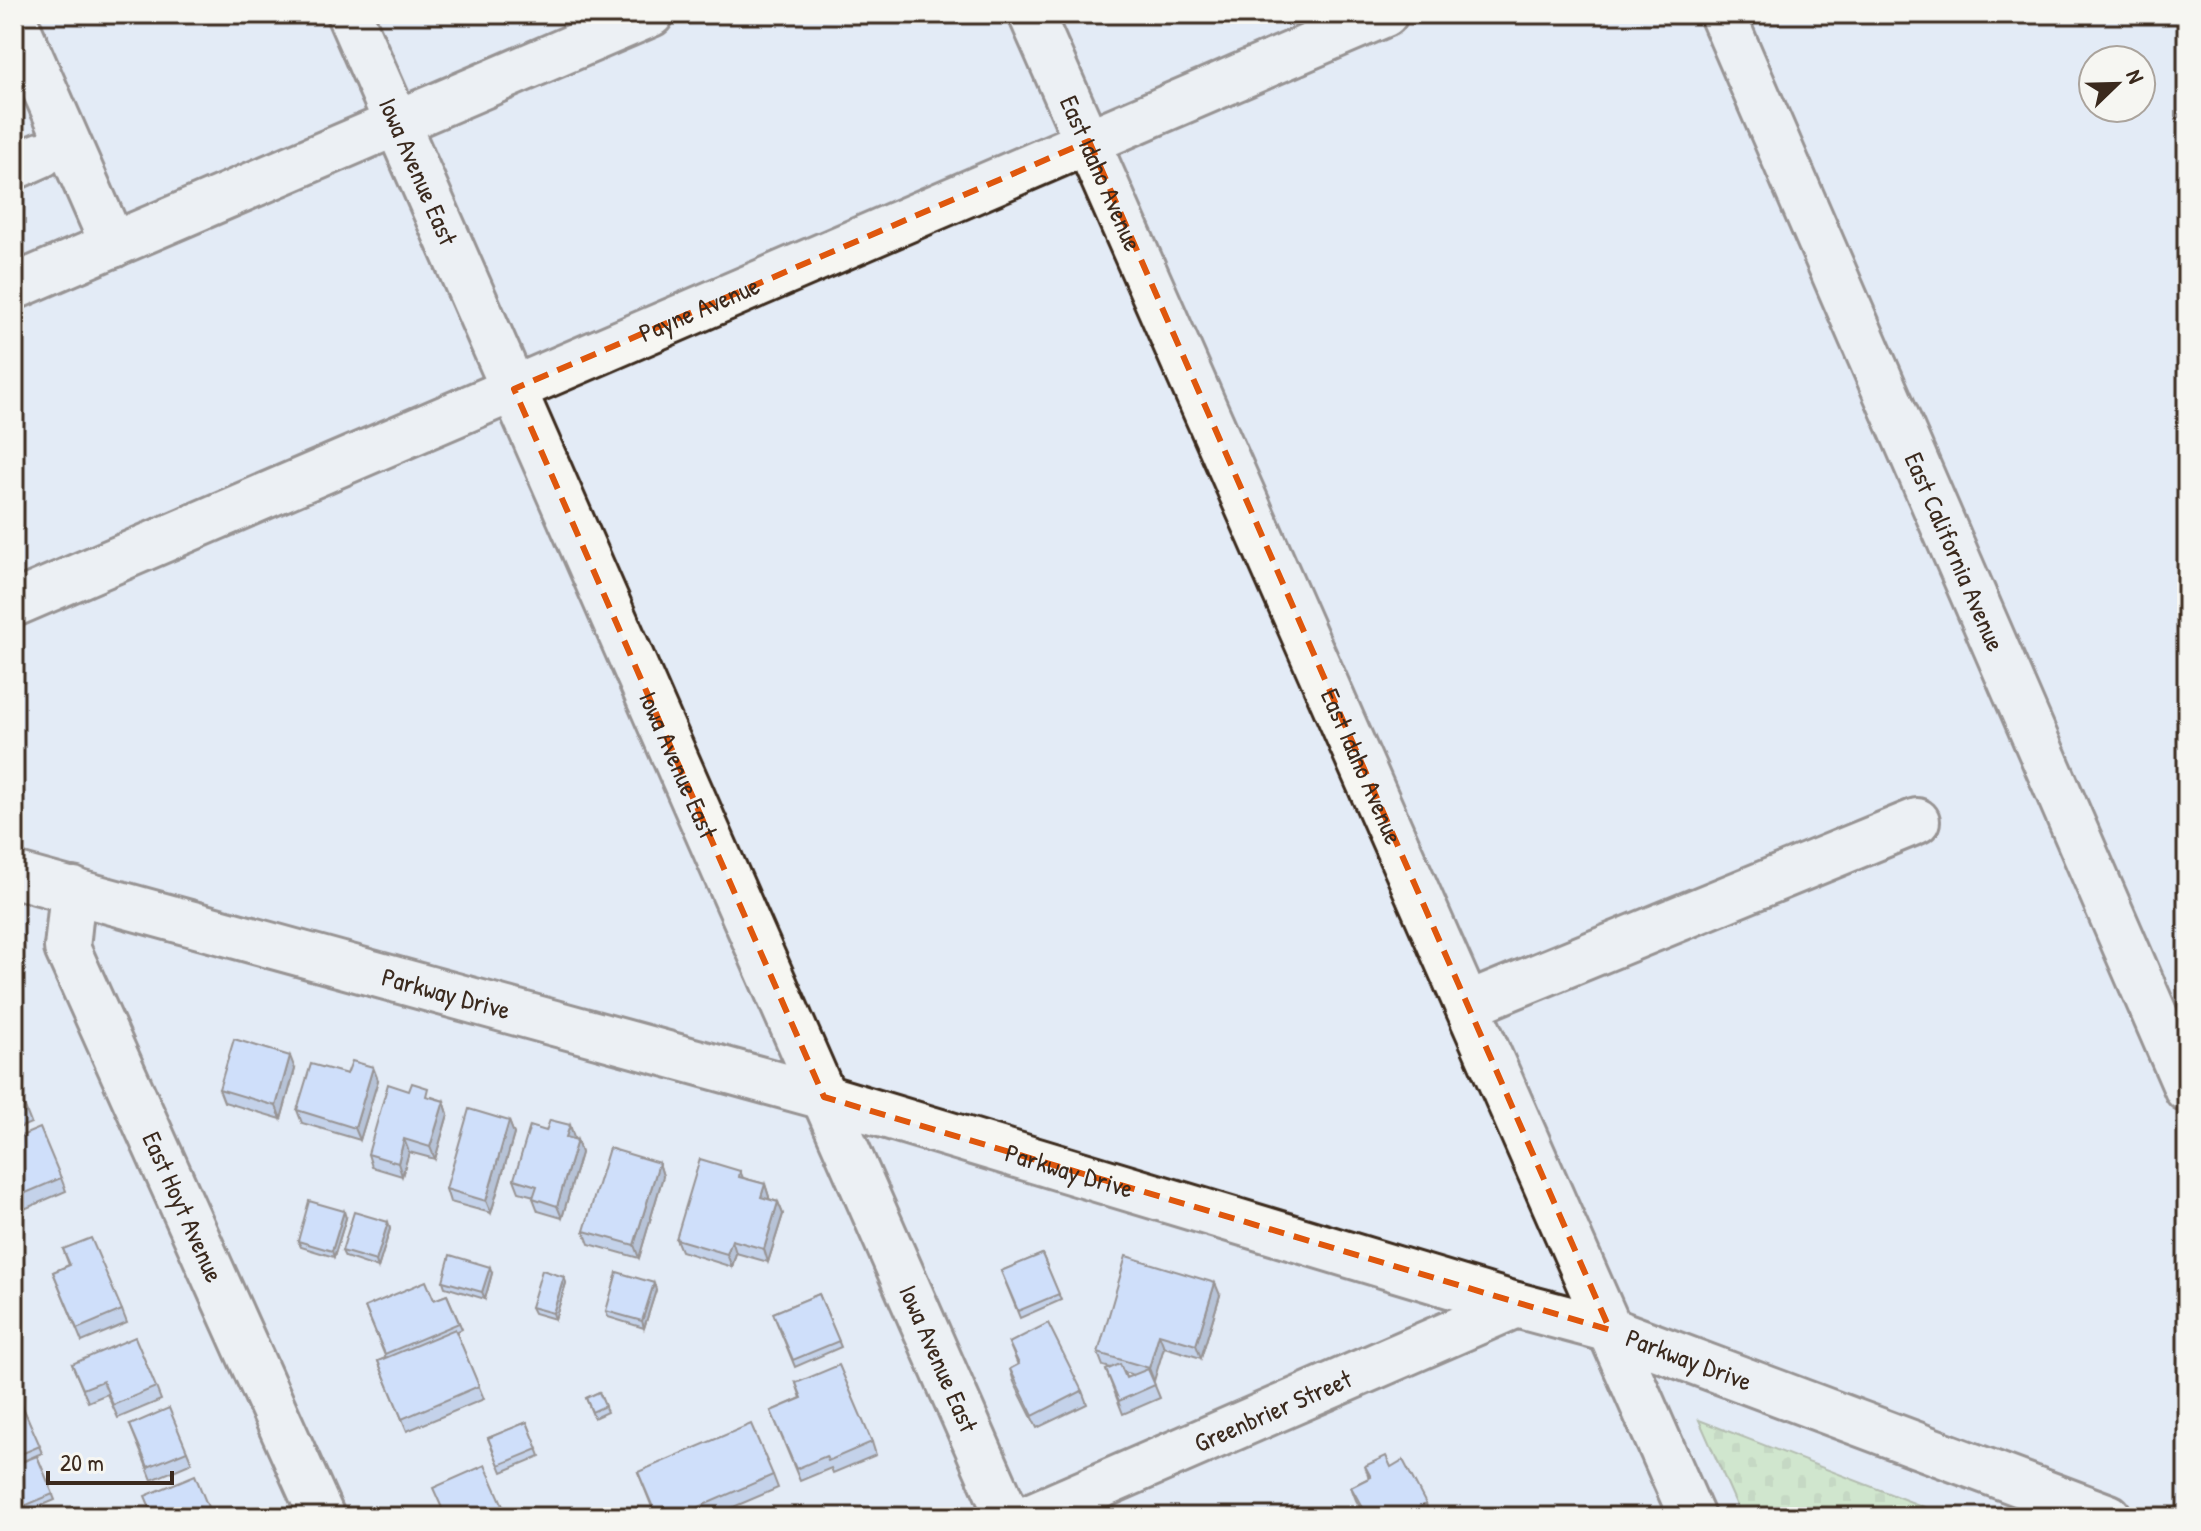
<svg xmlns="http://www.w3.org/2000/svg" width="2201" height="1531" font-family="'Patrick Hand',sans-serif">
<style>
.cemetery{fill:url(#cemetery-stones);stroke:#7a865e;stroke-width:2}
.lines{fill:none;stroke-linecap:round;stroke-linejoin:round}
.minor-casing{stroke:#3b2a1e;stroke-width:50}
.minor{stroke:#f6f6f2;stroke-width:44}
.wall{fill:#9db4db;stroke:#3b2a1e;stroke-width:2;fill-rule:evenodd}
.shaded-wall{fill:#8092b2;stroke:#3b2a1e;stroke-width:2}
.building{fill:#b7d1ff;stroke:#3b2a1e;stroke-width:2}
.marked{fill:none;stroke:#df570d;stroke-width:6;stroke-dasharray:16 10;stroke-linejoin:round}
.labels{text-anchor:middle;stroke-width:7;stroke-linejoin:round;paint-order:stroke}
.street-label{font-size:26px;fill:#3b2a1e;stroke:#f6f6f2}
</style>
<defs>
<pattern id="cemetery-stones" width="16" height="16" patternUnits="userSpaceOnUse" patternTransform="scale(2)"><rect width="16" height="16" fill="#b9e19d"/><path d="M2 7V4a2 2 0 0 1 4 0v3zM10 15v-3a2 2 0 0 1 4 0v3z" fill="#a0c187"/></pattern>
</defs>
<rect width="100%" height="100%" fill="#e3ebf6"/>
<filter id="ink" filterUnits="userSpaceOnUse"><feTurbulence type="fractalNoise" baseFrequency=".0125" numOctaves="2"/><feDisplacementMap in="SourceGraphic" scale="16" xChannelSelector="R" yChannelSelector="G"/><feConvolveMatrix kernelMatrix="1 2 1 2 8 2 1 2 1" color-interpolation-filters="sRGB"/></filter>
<g filter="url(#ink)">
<polygon class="cemetery" points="1699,1420 1950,1517 1742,1517"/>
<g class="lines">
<defs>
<g id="minor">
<path id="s1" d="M 349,14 L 1008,1517"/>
<path id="s2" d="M 1031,14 L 1692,1517"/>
<path id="s3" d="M 1722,14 L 2187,1089"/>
<polyline points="14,19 113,245"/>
<polyline points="14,167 41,155"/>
<polyline points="14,287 651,14"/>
<path id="s4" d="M 14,604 L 1385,14"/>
<path id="s5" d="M 14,875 L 824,1097 L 1516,1305 L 1610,1330 L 2109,1517"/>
<path id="s6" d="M 73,890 L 67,948 L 322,1517"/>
<polyline points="1468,1005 1917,821"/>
<path id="s7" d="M 1029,1517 L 1516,1305"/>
</g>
</defs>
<use href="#minor" class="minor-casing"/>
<use href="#minor" class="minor"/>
</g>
<g class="wall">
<polygon points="295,1069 281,1119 224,1102 219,1089"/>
<polygon points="347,1074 378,1080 360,1140 302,1123 297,1110"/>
<polygon points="14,1081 31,1123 14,1130"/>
<polygon points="432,1097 444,1101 448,1114 435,1159 409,1152 402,1176 372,1167 368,1154"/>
<polygon points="509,1121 514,1134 491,1213 450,1202 446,1189"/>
<polygon points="570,1125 574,1139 577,1140 581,1153 562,1218 538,1211 533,1198 534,1196 519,1192 514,1179 546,1131"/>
<polygon points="14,1139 61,1178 66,1191 15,1213"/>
<polygon points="659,1163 663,1176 639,1258 589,1244 584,1231"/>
<polygon points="740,1171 743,1178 765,1184 769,1197 769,1199 778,1202 783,1214 768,1262 736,1253 732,1267 681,1251 676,1239"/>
<polygon points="346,1218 334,1257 301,1247 298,1241"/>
<polygon points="388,1222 390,1229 378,1268 345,1257 342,1251"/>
<polygon points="63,1249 122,1310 127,1323 82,1342 53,1272 69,1265"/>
<polygon points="1042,1254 1061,1300 1020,1318 1001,1271"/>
<polygon points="492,1273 485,1299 445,1287 443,1281"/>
<polygon points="564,1277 566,1283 555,1319 534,1313 531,1307"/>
<polygon points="654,1283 656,1290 644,1328 608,1317 606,1311"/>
<polygon points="14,1285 21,1302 14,1305"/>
<polygon points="819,1294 841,1347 795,1367 773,1313"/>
<polygon points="447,1295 462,1329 456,1332 484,1399 407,1431 378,1361 386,1358 365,1307 434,1300"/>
<path d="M 1220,1295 L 1201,1358 L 1164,1347 L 1153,1381 L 1160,1398 L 1123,1414 L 1106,1370 L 1111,1368 L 1103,1366 L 1098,1353 ZM 1124,1372 L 1134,1375 L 1126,1378 Z"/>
<polygon points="1009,1343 1082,1391 1087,1404 1037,1428 1014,1382 1010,1369 1018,1365"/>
<polygon points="72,1364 156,1387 161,1400 118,1418 107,1394 88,1402"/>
<polygon points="796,1383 872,1442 876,1455 833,1473 831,1468 800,1481 771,1411 801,1398"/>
<polygon points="599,1392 607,1412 594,1418 586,1398"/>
<polygon points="21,1403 42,1453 14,1465 14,1406"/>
<polygon points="527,1422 540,1456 502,1472 488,1438"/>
<polygon points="130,1425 187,1451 192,1463 152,1480"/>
<polygon points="37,1456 55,1500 19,1515 14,1503"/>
<polygon points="1365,1466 1391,1467 1426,1504 1430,1517 1359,1517 1364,1514 1356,1500 1351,1487 1369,1478"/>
<polygon points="638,1472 773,1475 778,1488 710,1517 656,1517"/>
</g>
<g class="shaded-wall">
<polygon points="290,1056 295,1069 281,1119 276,1106"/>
<polygon points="373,1067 378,1080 360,1140 355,1128"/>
<polygon points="444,1101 448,1114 435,1159 430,1147"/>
<polygon points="509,1121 514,1134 491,1213 486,1201"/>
<polygon points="570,1125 574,1138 571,1149 566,1137"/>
<polygon points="404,1139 409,1152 402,1176 398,1163"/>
<polygon points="577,1140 581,1153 562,1218 557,1206"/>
<polygon points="659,1163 663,1176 639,1258 634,1245"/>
<polygon points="765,1184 769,1197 765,1209 761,1197"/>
<polygon points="778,1202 783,1214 768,1262 764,1249"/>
<polygon points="344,1211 346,1218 334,1257 332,1251"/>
<polygon points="388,1222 390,1229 378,1268 376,1261"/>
<polygon points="732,1240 736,1253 732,1267 727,1254"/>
<polygon points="490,1267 492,1273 485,1299 482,1292"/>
<polygon points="564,1277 566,1283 555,1319 553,1313"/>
<polygon points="654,1283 656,1290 644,1328 642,1321"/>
<polygon points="1215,1283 1220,1295 1201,1358 1196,1345"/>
<polygon points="1159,1334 1164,1347 1154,1381 1149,1368"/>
</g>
<g class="building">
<polygon points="234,1039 290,1056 276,1106 219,1089"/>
<polygon points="352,1061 373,1067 355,1128 297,1110 311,1064 347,1074"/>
<polygon points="14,1081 26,1111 14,1116"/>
<polygon points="412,1083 428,1088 426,1096 444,1101 430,1147 404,1139 398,1163 368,1154 388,1084 409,1091"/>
<polygon points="469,1109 509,1121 486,1201 446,1189"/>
<polygon points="550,1120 570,1125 566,1137 577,1140 557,1206 533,1198 537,1186 514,1179 530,1126 546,1131"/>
<polygon points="40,1128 61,1178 14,1198 14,1139"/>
<polygon points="609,1148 659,1163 634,1245 584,1231"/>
<polygon points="700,1159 740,1171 739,1177 765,1184 761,1197 778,1202 764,1249 732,1240 727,1254 676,1239"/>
<polygon points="309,1201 344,1211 332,1251 298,1241"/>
<polygon points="354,1212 388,1222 376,1261 342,1251"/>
<polygon points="91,1238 122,1310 77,1329 53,1272 70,1265 63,1249"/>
<polygon points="1042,1254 1059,1294 1018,1311 1001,1271"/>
<polygon points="450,1255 490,1267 482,1292 443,1281"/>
<polygon points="1126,1256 1215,1283 1196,1345 1159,1334 1149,1368 1098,1353"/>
<polygon points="542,1270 564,1277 553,1313 531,1307"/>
<polygon points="617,1272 654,1283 642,1321 606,1311"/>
<polygon points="426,1281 434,1300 447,1295 459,1323 385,1354 365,1307"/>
<polygon points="14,1285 19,1295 14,1297"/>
<polygon points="819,1294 839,1341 793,1360 773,1313"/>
<polygon points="1048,1323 1082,1391 1033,1416 1010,1369 1019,1364 1009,1343"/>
<polygon points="455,1329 479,1386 402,1419 378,1361"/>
<polygon points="135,1337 156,1387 113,1405 103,1381 83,1389 72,1364"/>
<polygon points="1120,1364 1126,1378 1148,1369 1155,1385 1119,1401 1106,1370"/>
<polygon points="839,1365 872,1442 828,1461 826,1456 796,1469 771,1411 802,1398 796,1383"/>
<polygon points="599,1392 605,1406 592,1412 586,1398"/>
<polygon points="21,1403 40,1446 14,1457 14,1406"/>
<polygon points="169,1408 187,1451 148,1467 130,1425"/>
<polygon points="527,1422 538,1449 499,1465 488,1438"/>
<polygon points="751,1424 773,1475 692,1510 695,1517 657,1517 638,1472"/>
<polygon points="37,1456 53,1494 17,1509 14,1502 14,1465"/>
<polygon points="1386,1456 1391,1467 1403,1460 1426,1504 1400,1517 1359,1517 1366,1514 1351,1487 1371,1477 1365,1466"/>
<polygon points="485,1465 508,1517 446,1517 433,1488"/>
<polygon points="195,1475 212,1517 154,1517 145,1496"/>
<polygon points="625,1512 627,1517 613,1517 613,1516"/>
</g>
</g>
<path d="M0 0H2201V1531H0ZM 1089,141 L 1610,1330 L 824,1097 L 514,389 Z" fill="#e3ebf6" fill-opacity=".55" fill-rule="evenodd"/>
<path class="marked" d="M 1089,141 L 1610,1330 L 824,1097 L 514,389 Z"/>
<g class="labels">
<g class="street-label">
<text dy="9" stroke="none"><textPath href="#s1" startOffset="172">Iowa Avenue East</textPath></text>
<text dy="9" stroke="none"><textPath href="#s2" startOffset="174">East Idaho Avenue</textPath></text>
<text dy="9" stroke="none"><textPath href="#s4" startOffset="746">Payne Avenue</textPath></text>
<text dy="9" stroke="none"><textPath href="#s3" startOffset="586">East California Avenue</textPath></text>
<text dy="9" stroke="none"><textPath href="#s1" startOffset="820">Iowa Avenue East</textPath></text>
<text dy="9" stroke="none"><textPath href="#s2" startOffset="822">East Idaho Avenue</textPath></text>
<text dy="9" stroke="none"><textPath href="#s5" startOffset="448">Parkway Drive</textPath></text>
<text dy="9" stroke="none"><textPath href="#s5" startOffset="1096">Parkway Drive</textPath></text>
<text dy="9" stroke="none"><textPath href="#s6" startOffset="342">East Hoyt Avenue</textPath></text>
<text dy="9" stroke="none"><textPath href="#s1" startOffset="1468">Iowa Avenue East</textPath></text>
<text dy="9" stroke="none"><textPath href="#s5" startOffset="1744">Parkway Drive</textPath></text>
<text dy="9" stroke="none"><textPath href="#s7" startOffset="266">Greenbrier Street</textPath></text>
</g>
</g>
<rect width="2201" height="1531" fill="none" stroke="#f6f6f2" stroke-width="48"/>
<rect x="24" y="24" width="2153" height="1483" fill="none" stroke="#3b2a1e" stroke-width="3" filter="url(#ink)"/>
<g transform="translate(2117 84) rotate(67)"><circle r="38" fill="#f6f6f2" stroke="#aba49d" stroke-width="2"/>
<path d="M0-6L14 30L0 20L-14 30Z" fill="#3b2a1e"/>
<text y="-12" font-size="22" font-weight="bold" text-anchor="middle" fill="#3b2a1e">N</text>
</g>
<path d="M48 1471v12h124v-12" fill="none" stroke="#3b2a1e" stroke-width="4"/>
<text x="60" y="1471" font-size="24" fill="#3b2a1e" stroke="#f6f6f2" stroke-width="6" paint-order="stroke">20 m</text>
</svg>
